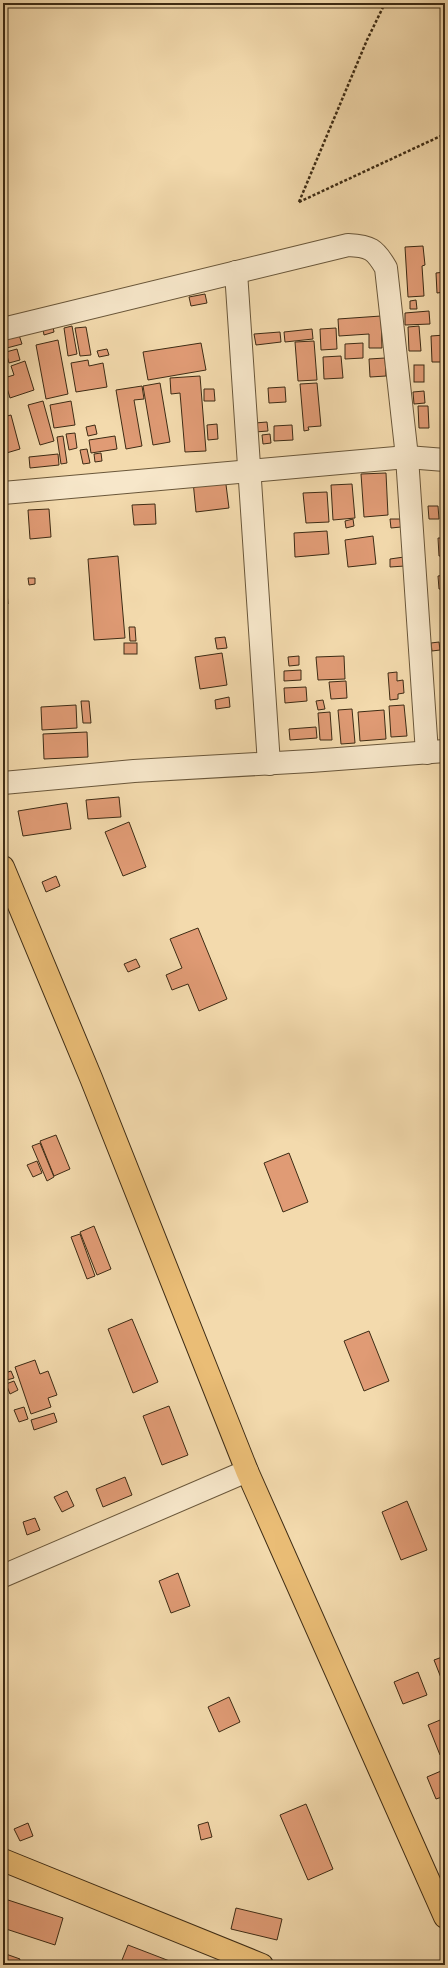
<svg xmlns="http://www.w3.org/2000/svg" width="448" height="1968" font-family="'EB Garamond',serif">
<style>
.building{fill:#e09b75;stroke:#3d2b14}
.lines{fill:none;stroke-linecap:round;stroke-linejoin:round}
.minor-casing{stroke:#6a573a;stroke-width:24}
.major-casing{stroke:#3d2b14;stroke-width:24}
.path{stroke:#3d2b14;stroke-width:2.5;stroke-dasharray:3 2;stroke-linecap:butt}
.minor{stroke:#f7e7ca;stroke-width:22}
.major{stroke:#eabd76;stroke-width:22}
</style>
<rect width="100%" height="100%" fill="#f3daad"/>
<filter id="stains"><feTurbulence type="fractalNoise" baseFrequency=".005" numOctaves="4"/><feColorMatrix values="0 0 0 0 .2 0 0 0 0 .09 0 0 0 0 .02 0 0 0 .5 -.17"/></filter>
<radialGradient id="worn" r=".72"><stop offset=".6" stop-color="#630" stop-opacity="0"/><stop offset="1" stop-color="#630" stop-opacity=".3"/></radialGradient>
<g class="building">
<polygon points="423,246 425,265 422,266 424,296 408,297 405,247"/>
<polygon points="445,272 445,292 437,293 436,273"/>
<polygon points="205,294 207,303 191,306 189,297"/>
<polygon points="442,297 445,297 445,320 443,320"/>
<polygon points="416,300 417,309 410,309 410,301"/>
<polygon points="429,311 430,324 405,325 405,313"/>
<polygon points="381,316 382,348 369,348 369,334 339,336 338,319"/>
<polygon points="72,326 77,354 68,356 64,328"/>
<polygon points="419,326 421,351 409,351 408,327"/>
<polygon points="53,327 54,332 44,335 43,329"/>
<polygon points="86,327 91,355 80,356 75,328"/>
<polygon points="336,328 337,349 321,350 320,329"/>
<polygon points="312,329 313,339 285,342 284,332"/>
<polygon points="280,332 281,342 256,345 254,334"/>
<polygon points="19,335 22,344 3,349 3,340"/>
<polygon points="445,335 445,362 432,362 431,336"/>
<polygon points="58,340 68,394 46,399 36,345"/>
<polygon points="314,341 317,380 298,381 295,342"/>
<polygon points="201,343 206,370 148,380 143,352"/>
<polygon points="363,343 363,358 345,359 345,344"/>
<polygon points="17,349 20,360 9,363 6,352"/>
<polygon points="107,349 109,355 99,357 97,351"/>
<polygon points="341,356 343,378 324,379 323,357"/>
<polygon points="385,358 386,376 370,377 369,359"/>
<polygon points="88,360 89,366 103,363 107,387 76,392 71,363"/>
<polygon points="25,361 34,390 10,398 4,378 14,375 11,366"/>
<rect x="414" y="365" width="10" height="17"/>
<polygon points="442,369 445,369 445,414"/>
<polygon points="200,376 206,451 185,452 180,393 171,394 170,378"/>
<polygon points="160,383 170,442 153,445 143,386"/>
<polygon points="317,383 321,426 308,427 309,430 304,431 300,384"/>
<polygon points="142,386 144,399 134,400 142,446 126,449 116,390"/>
<polygon points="285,387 286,402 269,403 268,388"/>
<polygon points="204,389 214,389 215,401 204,401"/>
<polygon points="424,391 425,403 414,404 413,392"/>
<polygon points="43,401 54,441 40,445 28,405"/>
<polygon points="71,401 75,425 54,428 50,405"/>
<polygon points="418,406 428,406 429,428 419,428"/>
<polygon points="11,415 20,449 3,454 3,417"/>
<polygon points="267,422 268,431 255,432 255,423"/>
<polygon points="217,424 218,439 208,440 207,425"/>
<polygon points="95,425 97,434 88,436 86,427"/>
<polygon points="292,425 293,440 274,441 274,426"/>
<polygon points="75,433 77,448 69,450 66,434"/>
<polygon points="270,434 271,443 263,444 262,435"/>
<polygon points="63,436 67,463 61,464 57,437"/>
<polygon points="115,436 117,449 91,453 89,440"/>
<polygon points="87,449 90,463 83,464 80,450"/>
<polygon points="101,453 102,461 95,462 94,454"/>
<polygon points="58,454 59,465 30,468 29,457"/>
<polygon points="386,473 388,515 364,517 361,474"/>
<polygon points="225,477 229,508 196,512 193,481"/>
<polygon points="352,484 355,518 333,520 331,485"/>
<polygon points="327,492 329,522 306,523 303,493"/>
<polygon points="155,504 156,524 134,525 132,505"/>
<polygon points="428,506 438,506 439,519 429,519"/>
<polygon points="49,509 51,537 30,539 28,510"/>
<polygon points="353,519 354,526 346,528 345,521"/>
<polygon points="390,519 400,519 401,527 391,528"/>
<polygon points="327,531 329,554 295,557 294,533"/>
<polygon points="373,536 376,564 348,567 345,540"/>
<polygon points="438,538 445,538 445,556 439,556"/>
<polygon points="118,556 125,638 94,640 88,559"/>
<polygon points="404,557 405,566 390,567 390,559"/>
<polygon points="445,575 445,589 439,589 438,576"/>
<polygon points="28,578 35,578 35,584 29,585"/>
<polygon points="3,592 7,592 8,604 3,604"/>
<polygon points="129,627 135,627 136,641 130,641"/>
<polygon points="225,637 227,648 217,649 215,638"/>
<polygon points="439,642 440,650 432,651 431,643"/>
<rect x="124" y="643" width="13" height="11"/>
<polygon points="222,653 227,685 200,689 195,657"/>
<polygon points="442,655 445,655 445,674 443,674"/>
<polygon points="299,656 299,665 289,666 288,657"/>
<polygon points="344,656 345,679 318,680 316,657"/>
<polygon points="301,670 301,680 284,681 284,671"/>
<polygon points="397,672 397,681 403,680 404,693 398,694 398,699 390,700 388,673"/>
<polygon points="346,681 347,698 331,699 329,682"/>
<polygon points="306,687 307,701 285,703 284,688"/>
<polygon points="229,697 230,707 216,709 215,700"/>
<polygon points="323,700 325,709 318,710 316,701"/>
<polygon points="81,701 89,701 91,723 83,723"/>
<polygon points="76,705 77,728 42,730 41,707"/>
<polygon points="404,705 407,736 391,737 389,706"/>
<polygon points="352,709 355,743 341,744 338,710"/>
<polygon points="384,710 386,739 360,741 358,712"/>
<polygon points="330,712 332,740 320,740 318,713"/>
<polygon points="316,727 317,738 290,740 289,729"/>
<polygon points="87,732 88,757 44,759 43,734"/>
<polygon points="119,797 121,817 88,819 86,800"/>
<polygon points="67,803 71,829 23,836 18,811"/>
<polygon points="129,822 146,867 123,876 105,832"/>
<polygon points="56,876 60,886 46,892 42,882"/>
<polygon points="198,928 227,999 199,1011 188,984 172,990 166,975 182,968 170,939"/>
<polygon points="136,959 140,967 128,972 124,964"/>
<polygon points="56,1135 70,1169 54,1176 40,1141"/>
<polygon points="40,1143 54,1177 47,1181 32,1146"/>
<polygon points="289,1153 308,1202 283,1212 264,1163"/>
<polygon points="37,1161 42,1173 33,1177 27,1165"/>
<polygon points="94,1226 111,1269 97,1275 80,1232"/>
<polygon points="80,1234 95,1276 87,1279 71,1237"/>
<polygon points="132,1319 158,1382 133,1393 108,1329"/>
<polygon points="369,1331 389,1381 364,1391 344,1341"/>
<polygon points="35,1360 40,1374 48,1371 57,1395 48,1398 51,1407 31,1414 15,1367"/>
<polygon points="11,1371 14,1378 7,1380 5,1373"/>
<polygon points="14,1381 18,1390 10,1394 6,1384"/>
<polygon points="169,1406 188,1455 162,1465 143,1416"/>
<polygon points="24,1407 28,1419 19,1422 14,1410"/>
<polygon points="54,1413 57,1422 34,1430 31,1420"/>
<polygon points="125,1477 132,1495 103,1507 96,1489"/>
<polygon points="67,1491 74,1506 62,1512 54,1497"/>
<polygon points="407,1501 427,1550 401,1560 382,1512"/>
<polygon points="35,1518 40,1530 27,1535 23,1522"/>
<polygon points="178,1573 190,1606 171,1613 159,1581"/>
<polygon points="445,1656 445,1688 434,1660"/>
<polygon points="418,1672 427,1695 403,1704 394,1682"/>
<polygon points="229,1697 240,1722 219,1732 208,1707"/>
<polygon points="445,1718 445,1753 440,1755 428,1725"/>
<polygon points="441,1771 445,1781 445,1796 436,1799 427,1777"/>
<polygon points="306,1804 333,1869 308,1880 280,1815"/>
<polygon points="208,1822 212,1837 201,1840 198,1825"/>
<polygon points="28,1823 33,1836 20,1841 14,1829"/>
<polygon points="5,1899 63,1918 55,1945 3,1928 3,1905"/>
<polygon points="236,1908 282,1919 277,1940 231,1929"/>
<polygon points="128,1945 180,1965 120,1965"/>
<polygon points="3,1953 20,1959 18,1965 3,1965"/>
</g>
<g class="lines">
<defs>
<g id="minor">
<polyline points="236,272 269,764"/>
<path d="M 3,329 L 348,245 C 370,246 375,249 386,268 L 407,457 L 427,753"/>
<polyline points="3,493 407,457 445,460"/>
<polyline points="3,783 134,771 311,761 445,751"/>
<polyline points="3,1576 247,1471"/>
</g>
<g id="major">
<polyline points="3,867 91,1078 247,1471 445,1917"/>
<polyline points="3,1860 262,1965"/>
</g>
</defs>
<use href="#minor" class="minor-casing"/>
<use href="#major" class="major-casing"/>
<g class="path">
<polyline points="299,202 367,40 385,3"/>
<polyline points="299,202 445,134"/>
</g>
<use href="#minor" class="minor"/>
<use href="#major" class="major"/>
</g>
<rect width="448" height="1968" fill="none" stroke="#f3daad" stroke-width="16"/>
<rect x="4" y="4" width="440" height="1960" fill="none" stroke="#3d2b14" stroke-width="2"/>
<rect x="8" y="8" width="432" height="1952" fill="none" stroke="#3d2b14"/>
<rect width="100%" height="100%" filter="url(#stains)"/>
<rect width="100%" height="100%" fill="url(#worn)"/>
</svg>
